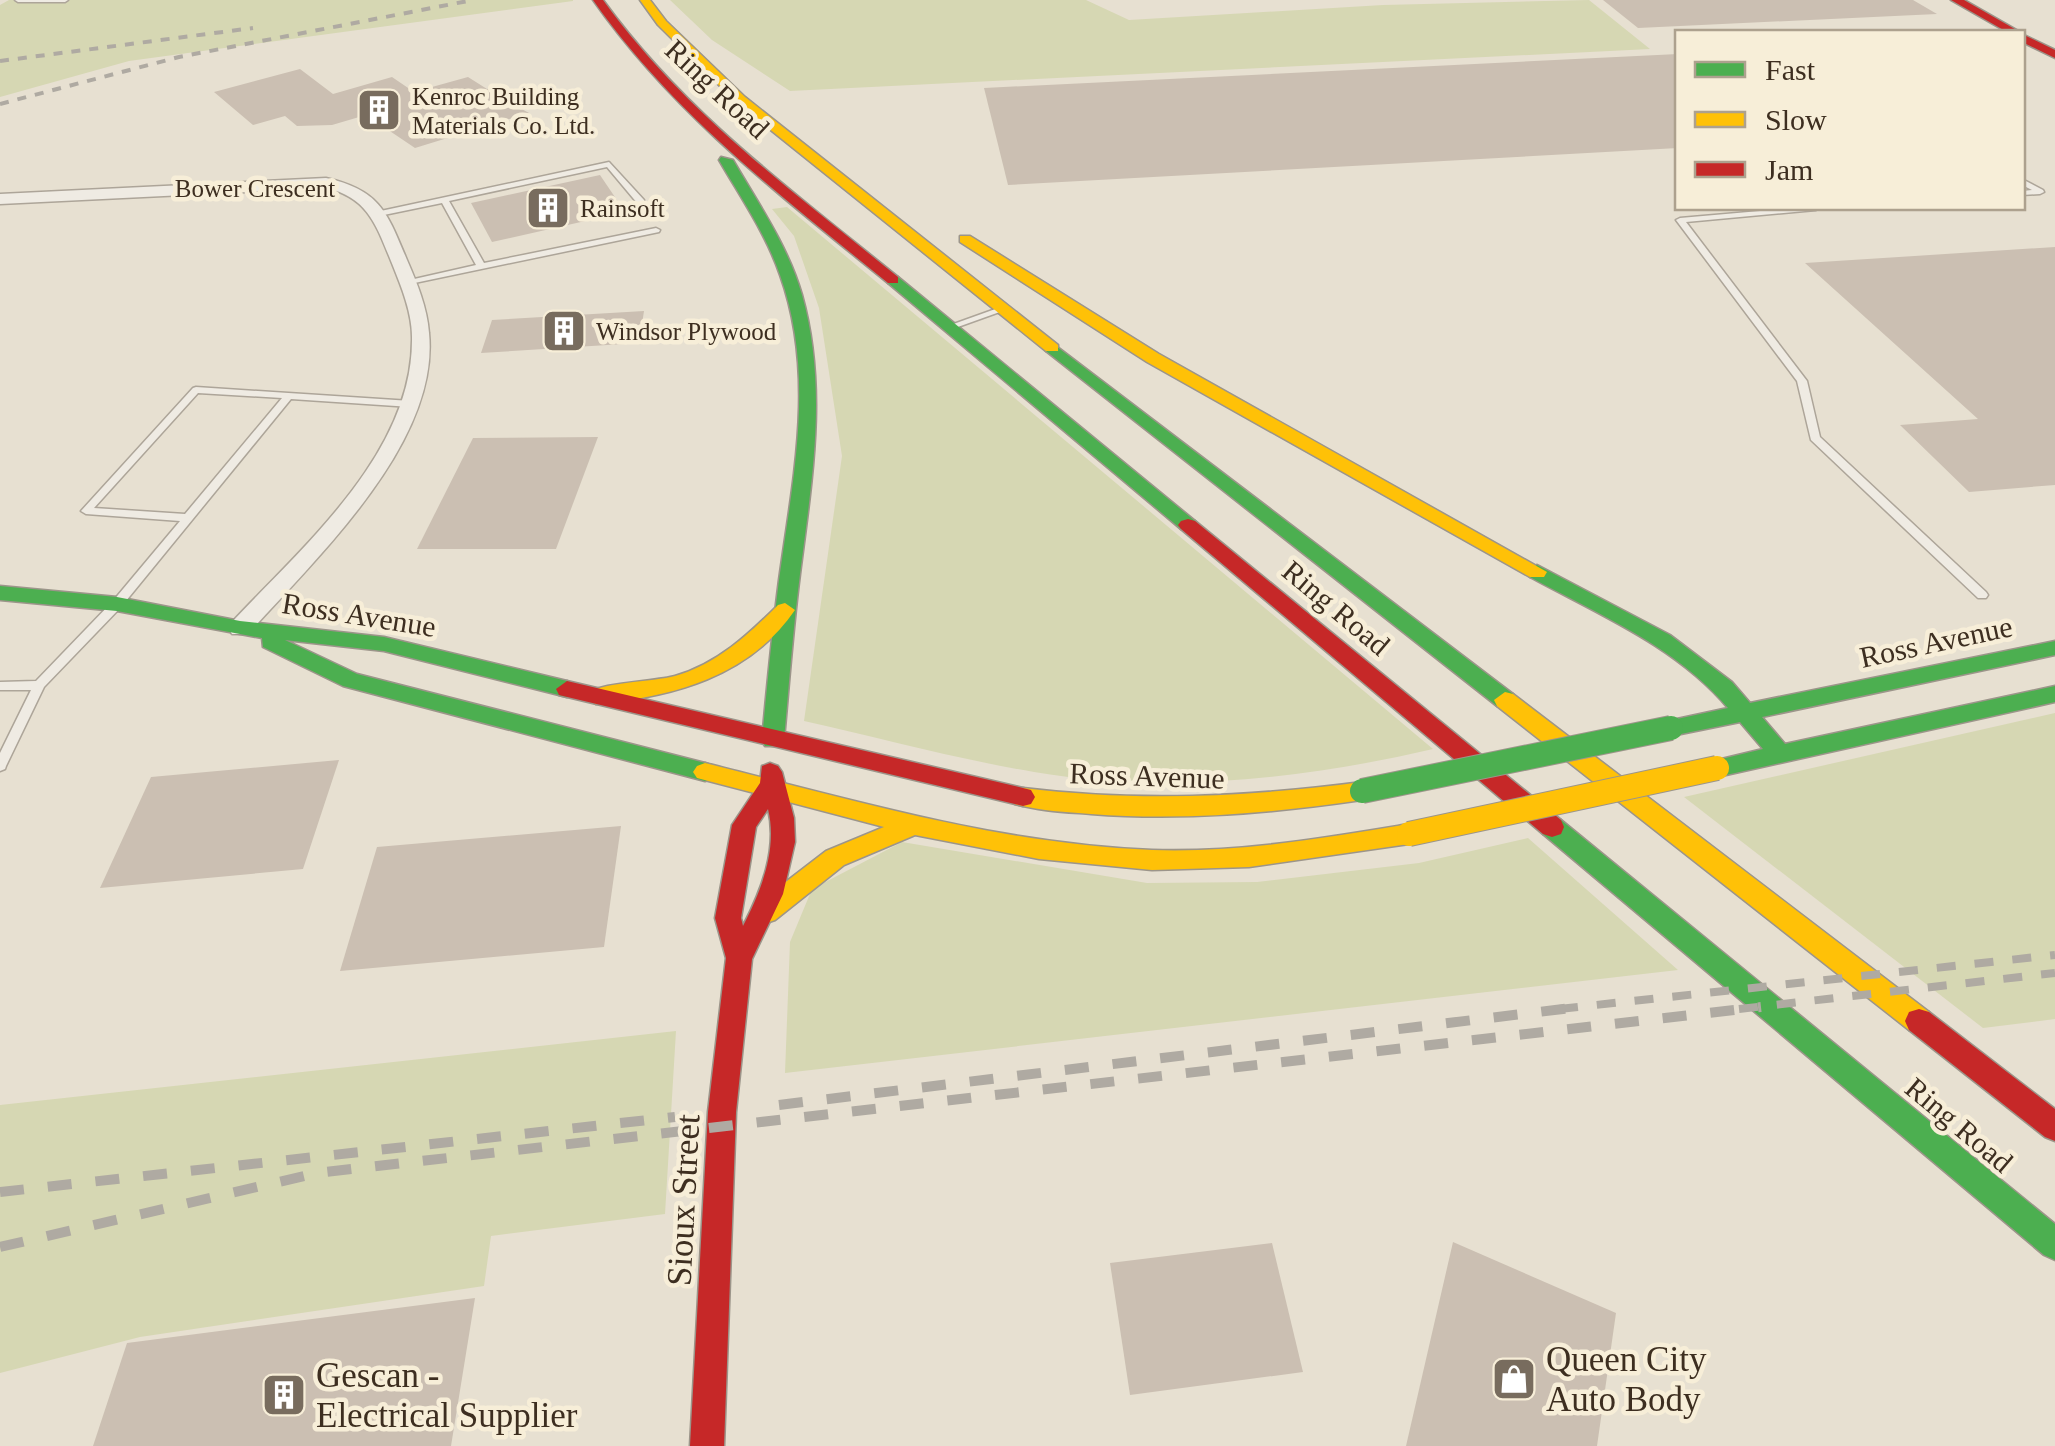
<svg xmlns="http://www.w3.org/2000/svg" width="2055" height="1446" font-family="Georgia,serif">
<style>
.green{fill:#d6d7b3}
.building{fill:#cbbfb2}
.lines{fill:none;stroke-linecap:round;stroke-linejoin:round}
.lane-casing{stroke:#ada599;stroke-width:3}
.street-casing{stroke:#ada599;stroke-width:3}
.fast-casing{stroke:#9c958a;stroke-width:3}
.slow-casing{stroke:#9c958a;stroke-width:3}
.jam-casing{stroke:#9c958a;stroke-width:3}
.lane{fill:#efebe3;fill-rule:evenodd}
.street{fill:#efebe3;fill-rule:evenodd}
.fast{fill:#4caf50;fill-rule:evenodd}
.slow{fill:#ffc107;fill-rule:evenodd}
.jam{fill:#c62828;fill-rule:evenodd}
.rail-far2{stroke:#afaaa2;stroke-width:4;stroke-dasharray:9 9;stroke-linecap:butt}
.rail-far1{stroke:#afaaa2;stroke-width:8;stroke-dasharray:19 19;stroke-linecap:butt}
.rail{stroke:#afaaa2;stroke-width:10;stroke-dasharray:24 24;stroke-linecap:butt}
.fast-bridge-casing{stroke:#9c958a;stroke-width:26;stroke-linecap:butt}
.slow-bridge-casing{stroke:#9c958a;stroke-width:26;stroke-linecap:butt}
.fast-bridge{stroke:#4caf50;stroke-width:24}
.slow-bridge{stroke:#ffc107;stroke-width:24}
.labels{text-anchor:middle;stroke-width:9;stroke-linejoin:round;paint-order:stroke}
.far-poi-label{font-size:25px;fill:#3d2e20;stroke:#f7eed8;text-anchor:start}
.far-street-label{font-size:25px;fill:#3d2e20;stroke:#f7eed8}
.street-label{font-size:30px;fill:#3d2e20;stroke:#f7eed8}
.near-street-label{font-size:35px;fill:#3d2e20;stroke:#f7eed8}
.near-poi-label{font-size:35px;fill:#3d2e20;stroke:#f7eed8;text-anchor:start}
</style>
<rect width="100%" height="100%" fill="#e7e0d1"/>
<g class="green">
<polygon points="9,0 573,0 573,1 129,61 0,97 0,5"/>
<polygon points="670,0 1086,0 1129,20 1383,5 1589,0 1650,49 790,91 712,40"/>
<path d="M 787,207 L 1433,749 C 1305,779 1165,794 1034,772 C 957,759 880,738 804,721 L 842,456 L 819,308 L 794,236 L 772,209 Z"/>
<polygon points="2055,713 2055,1019 1983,1028 1684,797"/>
<polygon points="1528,838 1678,970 785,1073 790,942 812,889 902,842 1147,883 1257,882 1419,863"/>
<polygon points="676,1031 665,1214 491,1236 484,1286 140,1337 0,1373 0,1105"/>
</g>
<g class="building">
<polygon points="1603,0 1913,0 1937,14 1638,28"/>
<polygon points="1678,54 1678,148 1008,185 984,88"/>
<polygon points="300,69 333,94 392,77 414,92 468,77 487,89 498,86 527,104 518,107 529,113 415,148 366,115 332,125 297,126 285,116 253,125 214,92"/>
<polygon points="600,175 625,212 492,242 471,203"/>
<polygon points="2055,247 2055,485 1969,492 1900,425 1978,419 1805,263"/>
<polygon points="644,311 639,343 481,353 492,320"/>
<polygon points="598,437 556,549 417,549 473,438"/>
<polygon points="339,760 303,869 100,888 151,777"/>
<polygon points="621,826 604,947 340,971 377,847"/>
<polygon points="1453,1242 1616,1313 1597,1446 1406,1446"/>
<polygon points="1272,1243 1303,1372 1130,1395 1110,1263"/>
<polygon points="475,1298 451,1446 93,1446 127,1343"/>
</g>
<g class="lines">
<defs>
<g id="lane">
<polygon points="15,0 68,0 65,2 18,2"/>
<polygon points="609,162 644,200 644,204 638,204 607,167 449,201 484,263 656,228 660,230 659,232 405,285 401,282 476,265 442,203 379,216 375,214 376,212"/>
<polygon points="2022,179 2043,190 2044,192 2040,194 2022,195 2022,191 2032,190 2022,185"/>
<polygon points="1795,208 1820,208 1816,210 1686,222 1807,381 1820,437 1986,592 1988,595 1986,598 1978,598 1811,440 1797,381 1676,220 1680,218"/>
<polygon points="1001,307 1008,309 955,328 948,326"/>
<path d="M 196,387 L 411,401 L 416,404 L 411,407 L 291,399 L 121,607 L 44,687 L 6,766 L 5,769 L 0,771 L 0,753 L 31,690 L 0,690 L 0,682 L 36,681 L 113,601 L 180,521 L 86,514 L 81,511 L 193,388 ZM 198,393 L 282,398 L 185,514 L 94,508 Z"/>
</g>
<path id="street" d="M 326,178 C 380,190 387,212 407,260 C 417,283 427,307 429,333 C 440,443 316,558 248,634 L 232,634 L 228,628 L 232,622 C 304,545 414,452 412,337 C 412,310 399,281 389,256 C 375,222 366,197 326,188 L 0,204 L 0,194 Z"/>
<g id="fast">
<path d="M 721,157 L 733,160 C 758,203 788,246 802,295 C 828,388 812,479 800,574 C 793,629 789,684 784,740 L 781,746 L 765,746 L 762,740 C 767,686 772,633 779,580 C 793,478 816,375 780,275 C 766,234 741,198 719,160 Z"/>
<polygon points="888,277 898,277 1195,521 1198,525 1195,529 1181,529 888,283"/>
<polygon points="1052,343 1513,694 1516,700 1513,706 1497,706 1046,351 1046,345"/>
<path d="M 1537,565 L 1670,635 L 1732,682 L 1750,703 L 2055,641 L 2055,655 L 1762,717 L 1785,744 L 2055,686 L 2055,702 L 1717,777 L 1709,774 L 1705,768 L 1709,762 L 1763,749 L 1740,722 L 1671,736 L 1663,734 L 1660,728 L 1663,722 L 1728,708 C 1677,647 1598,614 1530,577 L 1527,572 Z"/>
<polygon points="0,586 117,597 240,621 384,637 567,681 578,689 567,697 384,651 285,640 357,674 705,763 713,766 717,772 713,778 705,781 343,686 263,647 262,638 117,611 0,600"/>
<polygon points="1552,817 1561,820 2055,1224 2055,1260 2044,1255 1543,834 1540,827 1543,820"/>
</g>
<g id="slow">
<polygon points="640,0 650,0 666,21 745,97 1058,345 1058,351 1046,351 737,103 658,25"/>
<polygon points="960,236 970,236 1159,354 1547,572 1544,577 1530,577 1147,362 960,242"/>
<path d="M 785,603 L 795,610 C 749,677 672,697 596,704 L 585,696 C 595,682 655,682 675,676 C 717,664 748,635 778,605 Z"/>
<polygon points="1505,692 1513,694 1929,1012 1933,1021 1929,1030 1919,1033 1909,1030 1497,706 1494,700"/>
<path d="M 705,763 C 852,800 999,844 1152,850 C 1238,853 1324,838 1409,824 L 1418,827 L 1421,834 L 1418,841 L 1409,844 L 1249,867 L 1152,870 L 1039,859 L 915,835 L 844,865 L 775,920 L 766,923 L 757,920 L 753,912 L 757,904 L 826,851 L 884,827 L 697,778 L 693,772 L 697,766 Z"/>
<path d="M 1362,782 L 1370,784 L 1374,791 L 1370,798 L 1362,800 C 1272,813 1182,821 1091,814 C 1066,812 1039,811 1015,804 L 1011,797 L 1015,790 L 1023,788 C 1137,802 1248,797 1362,782 Z"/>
</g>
<g id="jam">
<path d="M 593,0 L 603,0 C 684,112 792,191 898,277 L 898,283 L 888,283 C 781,196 673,114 593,0 Z"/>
<polygon points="1951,0 1964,0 2020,32 2007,32"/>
<polygon points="2022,34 2055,50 2055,58 2022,42"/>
<polygon points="1188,519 1195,521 1561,820 1564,827 1561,834 1552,837 1543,834 1181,529 1178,525 1181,521"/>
<polygon points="567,681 1023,788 1031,790 1035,797 1031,804 1023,806 559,695 556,689"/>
<path d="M 770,763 L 778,766 L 782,772 L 794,818 L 795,842 L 783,894 L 752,959 L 736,1112 L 724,1446 L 690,1446 L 708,1112 L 726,958 L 715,918 L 732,825 L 760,783 L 762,766 ZM 768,809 C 778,849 761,891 743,926 L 741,918 L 756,827 Z"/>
<polygon points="1919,1009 1929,1012 2055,1109 2055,1141 2045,1137 1909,1030 1905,1021 1909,1012"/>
</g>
</defs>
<use href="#lane" class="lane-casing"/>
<use href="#street" class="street-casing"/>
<use href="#fast" class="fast-casing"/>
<use href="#slow" class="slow-casing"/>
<use href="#jam" class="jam-casing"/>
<use href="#lane" class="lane"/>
<use href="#street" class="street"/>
<use href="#fast" class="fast"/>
<use href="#slow" class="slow"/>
<use href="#jam" class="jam"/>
<g class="rail-far2">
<polyline points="0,61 253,28"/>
<polyline points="0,104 179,57 473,0"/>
</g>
<g class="rail-far1">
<polyline points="1559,1009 2055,955"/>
<polyline points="1739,1009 2055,973"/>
</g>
<g class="rail">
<polyline points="779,1105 1579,1007"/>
<polyline points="0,1192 675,1117"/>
<polyline points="0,1247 317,1173 1761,1007"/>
</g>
<defs>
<polyline id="fast-bridge" points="1362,791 1671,728"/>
<polyline id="slow-bridge" points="1409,834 1717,768"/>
</defs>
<use href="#fast-bridge" class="fast-bridge-casing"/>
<use href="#slow-bridge" class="slow-bridge-casing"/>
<use href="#fast-bridge" class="fast-bridge"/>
<use href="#slow-bridge" class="slow-bridge"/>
</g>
<defs>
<symbol id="building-square" viewBox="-11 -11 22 22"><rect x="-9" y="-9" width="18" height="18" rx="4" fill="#786c5e" stroke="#f7eed8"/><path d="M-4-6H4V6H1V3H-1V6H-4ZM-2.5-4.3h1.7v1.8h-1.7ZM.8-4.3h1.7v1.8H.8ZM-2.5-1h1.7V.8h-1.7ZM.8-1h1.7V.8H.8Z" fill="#fff"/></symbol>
<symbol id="shop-square" viewBox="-11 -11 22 22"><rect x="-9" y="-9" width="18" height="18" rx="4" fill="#786c5e" stroke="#f7eed8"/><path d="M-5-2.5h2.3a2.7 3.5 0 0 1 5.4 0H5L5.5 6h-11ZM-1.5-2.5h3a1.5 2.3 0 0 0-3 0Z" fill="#fff"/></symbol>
</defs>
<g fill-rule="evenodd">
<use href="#building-square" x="354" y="85" width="50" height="50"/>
<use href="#building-square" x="523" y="183" width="50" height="50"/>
<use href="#building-square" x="539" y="306" width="50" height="50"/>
<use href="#shop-square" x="1489" y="1354" width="50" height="50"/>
<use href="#building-square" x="259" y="1370" width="50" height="50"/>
</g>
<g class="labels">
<g class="far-poi-label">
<text x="412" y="105">Kenroc Building<tspan x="412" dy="29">Materials Co. Ltd.</tspan></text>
<text x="580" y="217">Rainsoft</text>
<text x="596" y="340">Windsor Plywood</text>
</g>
<g class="far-street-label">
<text x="255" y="197">Bower Crescent</text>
</g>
<g class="street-label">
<text transform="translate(717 89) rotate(43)" y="10">Ring Road</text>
<text transform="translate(1336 608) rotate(40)" y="10">Ring Road</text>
<text transform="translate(359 615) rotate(9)" y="10">Ross Avenue</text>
<text transform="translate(1936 642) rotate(-12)" y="10">Ross Avenue</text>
<text transform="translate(1147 776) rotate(2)" y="10">Ross Avenue</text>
<text transform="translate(1959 1125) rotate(40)" y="10">Ring Road</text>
</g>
<g class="near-street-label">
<text transform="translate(683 1200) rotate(-87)" y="12">Sioux Street</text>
</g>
<g class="near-poi-label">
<text x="1546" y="1371">Queen City<tspan x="1546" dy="40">Auto Body</tspan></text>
<text x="316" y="1387">Gescan -<tspan x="316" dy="40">Electrical Supplier</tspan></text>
</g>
</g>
<rect x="1675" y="30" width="350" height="180" fill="#f7eed8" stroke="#ada18e" stroke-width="2.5"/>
<rect x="1695" y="62" width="50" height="15" fill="#4caf50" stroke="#ada18e" stroke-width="2.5"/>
<text x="1765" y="80" font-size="30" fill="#3d2e20">Fast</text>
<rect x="1695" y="112" width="50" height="15" fill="#ffc107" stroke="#ada18e" stroke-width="2.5"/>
<text x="1765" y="130" font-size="30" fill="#3d2e20">Slow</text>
<rect x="1695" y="162" width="50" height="15" fill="#c62828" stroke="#ada18e" stroke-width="2.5"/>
<text x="1765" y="180" font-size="30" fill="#3d2e20">Jam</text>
</svg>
